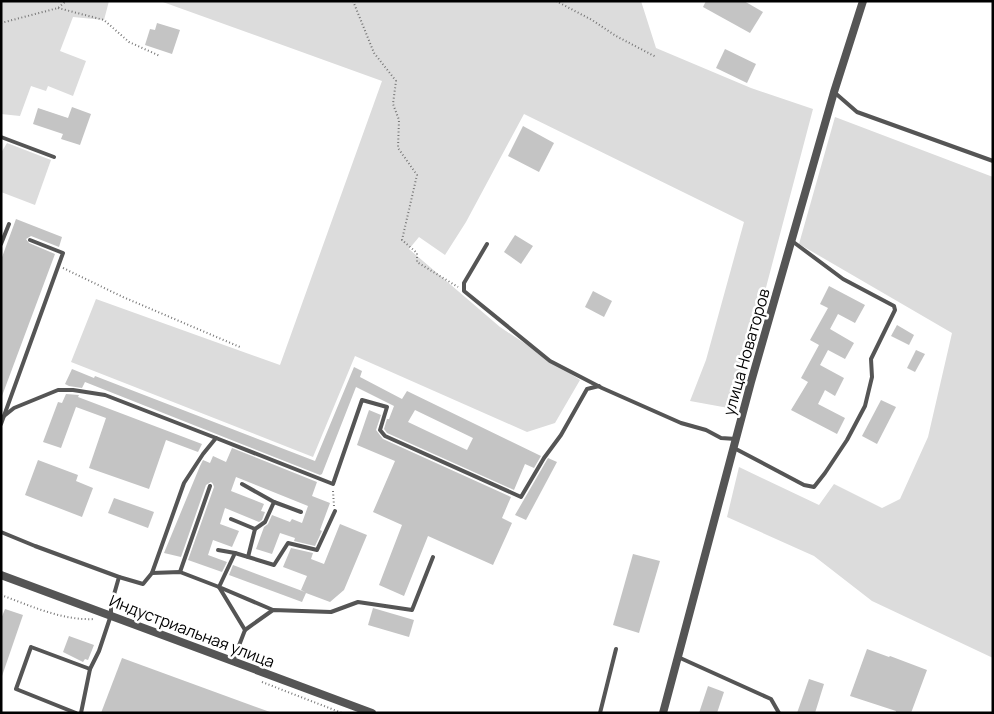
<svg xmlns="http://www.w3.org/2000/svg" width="994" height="714" font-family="Manrope,sans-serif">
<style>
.green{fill:#dcdcdc}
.building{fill:#c4c4c4;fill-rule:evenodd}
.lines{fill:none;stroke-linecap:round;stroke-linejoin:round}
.path{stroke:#777;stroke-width:2;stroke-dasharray:1 2.5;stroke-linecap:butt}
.lane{stroke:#555;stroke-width:4}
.street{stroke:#555;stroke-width:8}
.labels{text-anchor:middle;stroke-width:5;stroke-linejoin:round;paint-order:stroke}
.street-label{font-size:16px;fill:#000;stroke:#fff}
</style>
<rect width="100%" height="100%" fill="#fff"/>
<g class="green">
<polygon points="1,1 109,1 104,20 73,17 60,51 86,61 73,96 48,86 46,91 31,86 20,116 1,114"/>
<polygon points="160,1 641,1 656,48 751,88 813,109 734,409 690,401 706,360 744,222 524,114 466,222 445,255 419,237 409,249 500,327 580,380 555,423 527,432 355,356 313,457 71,362 96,299 280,365 382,81"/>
<polygon points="835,117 993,177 993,658 872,601 814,556 727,517 739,467 819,505 834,484 882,508 900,499 928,437 952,333 799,244"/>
<polygon points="7,143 51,160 35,205 1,192 1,153"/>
</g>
<g class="building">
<polygon points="706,1 744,1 763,12 750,33 703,7"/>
<polygon points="157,23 180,30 172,54 145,45 150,29 155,30"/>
<polygon points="725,49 756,64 747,83 716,68"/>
<polygon points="72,107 91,114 80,145 61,139 63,134 33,124 38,108 68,118"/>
<polygon points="523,126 554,143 539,172 508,156"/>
<polygon points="16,219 62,237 59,247 31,236 26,239 29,243 55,254 2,396 1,260"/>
<polygon points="515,235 533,246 521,264 504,252"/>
<polygon points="829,286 865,305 855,323 838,314 830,329 854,343 845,359 828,350 820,365 844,378 835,396 825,390 818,404 845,418 837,434 791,410 808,382 801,378 819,345 810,340 828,308 820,304"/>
<polygon points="593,291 612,301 604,317 585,307"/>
<polygon points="897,325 914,335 909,345 891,336"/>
<polygon points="916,350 925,354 915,372 907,368"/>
<path d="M 354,367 L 362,371 L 360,377 L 402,399 L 407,391 L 541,456 L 534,468 L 525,464 L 514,490 L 387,433 L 384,429 L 387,419 L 389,419 L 394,406 L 356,387 L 322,474 L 320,475 L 85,382 L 82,388 L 69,386 L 65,384 L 72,369 L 94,378 L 95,376 L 315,461 ZM 415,410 L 473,438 L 467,450 L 408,422 Z"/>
<polygon points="66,394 79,395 78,397 202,444 198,452 166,440 149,489 89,468 106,418 76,407 61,448 43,442 58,402 62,403"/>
<polygon points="881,400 896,407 877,444 862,436"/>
<polygon points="369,410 381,415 376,430 383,439 511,497 502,518 512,523 493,565 428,536 404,596 379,585 402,525 373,512 395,461 357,445"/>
<polygon points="232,448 317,482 312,496 330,503 320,530 322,531 315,546 294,541 295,538 280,533 272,554 256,549 264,527 268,524 272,515 290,522 292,519 302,523 308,506 236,477 231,491 264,504 261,511 265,512 262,520 259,522 225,508 220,524 239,531 232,547 213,540 208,555 227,562 222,572 188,560 214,487 213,484 211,482 206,485 181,557 164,553 200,466 203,460 210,463 213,456 226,462"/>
<polygon points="548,458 557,462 526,520 515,515"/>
<polygon points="38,460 78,475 76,481 93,488 82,517 25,495"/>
<polygon points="114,498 154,512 148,528 108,513"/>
<polygon points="340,524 367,535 344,590 330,602 306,593 302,602 229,575 233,565 305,592 301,590 307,576 283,567 291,548 313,553 311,559 324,564"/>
<polygon points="633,554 660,561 639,633 613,625"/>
<polygon points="373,608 414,620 409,637 368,625"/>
<polygon points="5,609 23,615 2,676 1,619"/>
<polygon points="69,636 94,645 88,660 85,659 83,662 63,652"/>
<polygon points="867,649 889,657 890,656 927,670 911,713 896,713 896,711 850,696"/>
<polygon points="122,658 270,712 270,713 101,713"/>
<polygon points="809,679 824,684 815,713 797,713"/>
<polygon points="708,686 724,692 717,713 699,713"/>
</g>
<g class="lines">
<g class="path">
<polyline points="353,1 374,53 396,81 393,104 399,120 398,148 417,175 402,240 417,253 417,262 458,287"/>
<polyline points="556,1 592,20 616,36 656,57"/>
<polyline points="58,8 104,20 129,42 160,56"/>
<polyline points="1,23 58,8 66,1"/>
<polyline points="63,268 123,297 240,347"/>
<polyline points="333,491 334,506"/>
<path d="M 1,595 C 31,606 63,621 95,619"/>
<polyline points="262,682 342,713"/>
</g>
<g class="lane">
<polyline points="834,92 857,112 993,161"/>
<polyline points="1,137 54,157"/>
<polyline points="1,244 9,224"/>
<polyline points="487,244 464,283 464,291 550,361 602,388 681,423 706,430 721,438 736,439"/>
<polyline points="4,416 14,408 58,390 73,390 105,395 216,438"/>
<polyline points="1,424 63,253 30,240"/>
<polyline points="734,448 804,485 814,487 825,473 847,440 865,406 872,377 871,359 895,310 894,306 843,279 792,241"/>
<polyline points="242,484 274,502 265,522 255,529 248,557"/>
<polyline points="274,502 301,512"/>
<polyline points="231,519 255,529"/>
<polyline points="1,532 35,546 119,577 111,605 111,615 99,651 90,669 81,713"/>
<polyline points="218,550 235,553"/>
<polyline points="180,572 210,486"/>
<polyline points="152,573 180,572 219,587 245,630 233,661"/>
<polyline points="119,577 143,584 152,573 184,483 203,454 216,438 333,484 362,400 387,407 380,430 385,436 521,497 544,458 561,435 587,389 599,386"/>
<polyline points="273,610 219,587 235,553 274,565 288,543 317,550 335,511"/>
<polyline points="245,630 273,610 331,612 358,602 412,610 433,557"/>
<polyline points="678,657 771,699 779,713"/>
<polyline points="76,713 16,689 31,647 90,669"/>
<polyline points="600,713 616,649"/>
</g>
<g class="street">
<polyline points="1,575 372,713"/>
<polyline points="663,713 751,382 834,92 863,1"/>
</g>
</g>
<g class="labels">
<g class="street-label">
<text transform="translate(746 352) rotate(-74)" y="6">улица Новаторов</text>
<text transform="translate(192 631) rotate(21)" y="6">Индустриальная улица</text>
</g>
</g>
<rect width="994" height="714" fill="none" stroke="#000000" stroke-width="5"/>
</svg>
